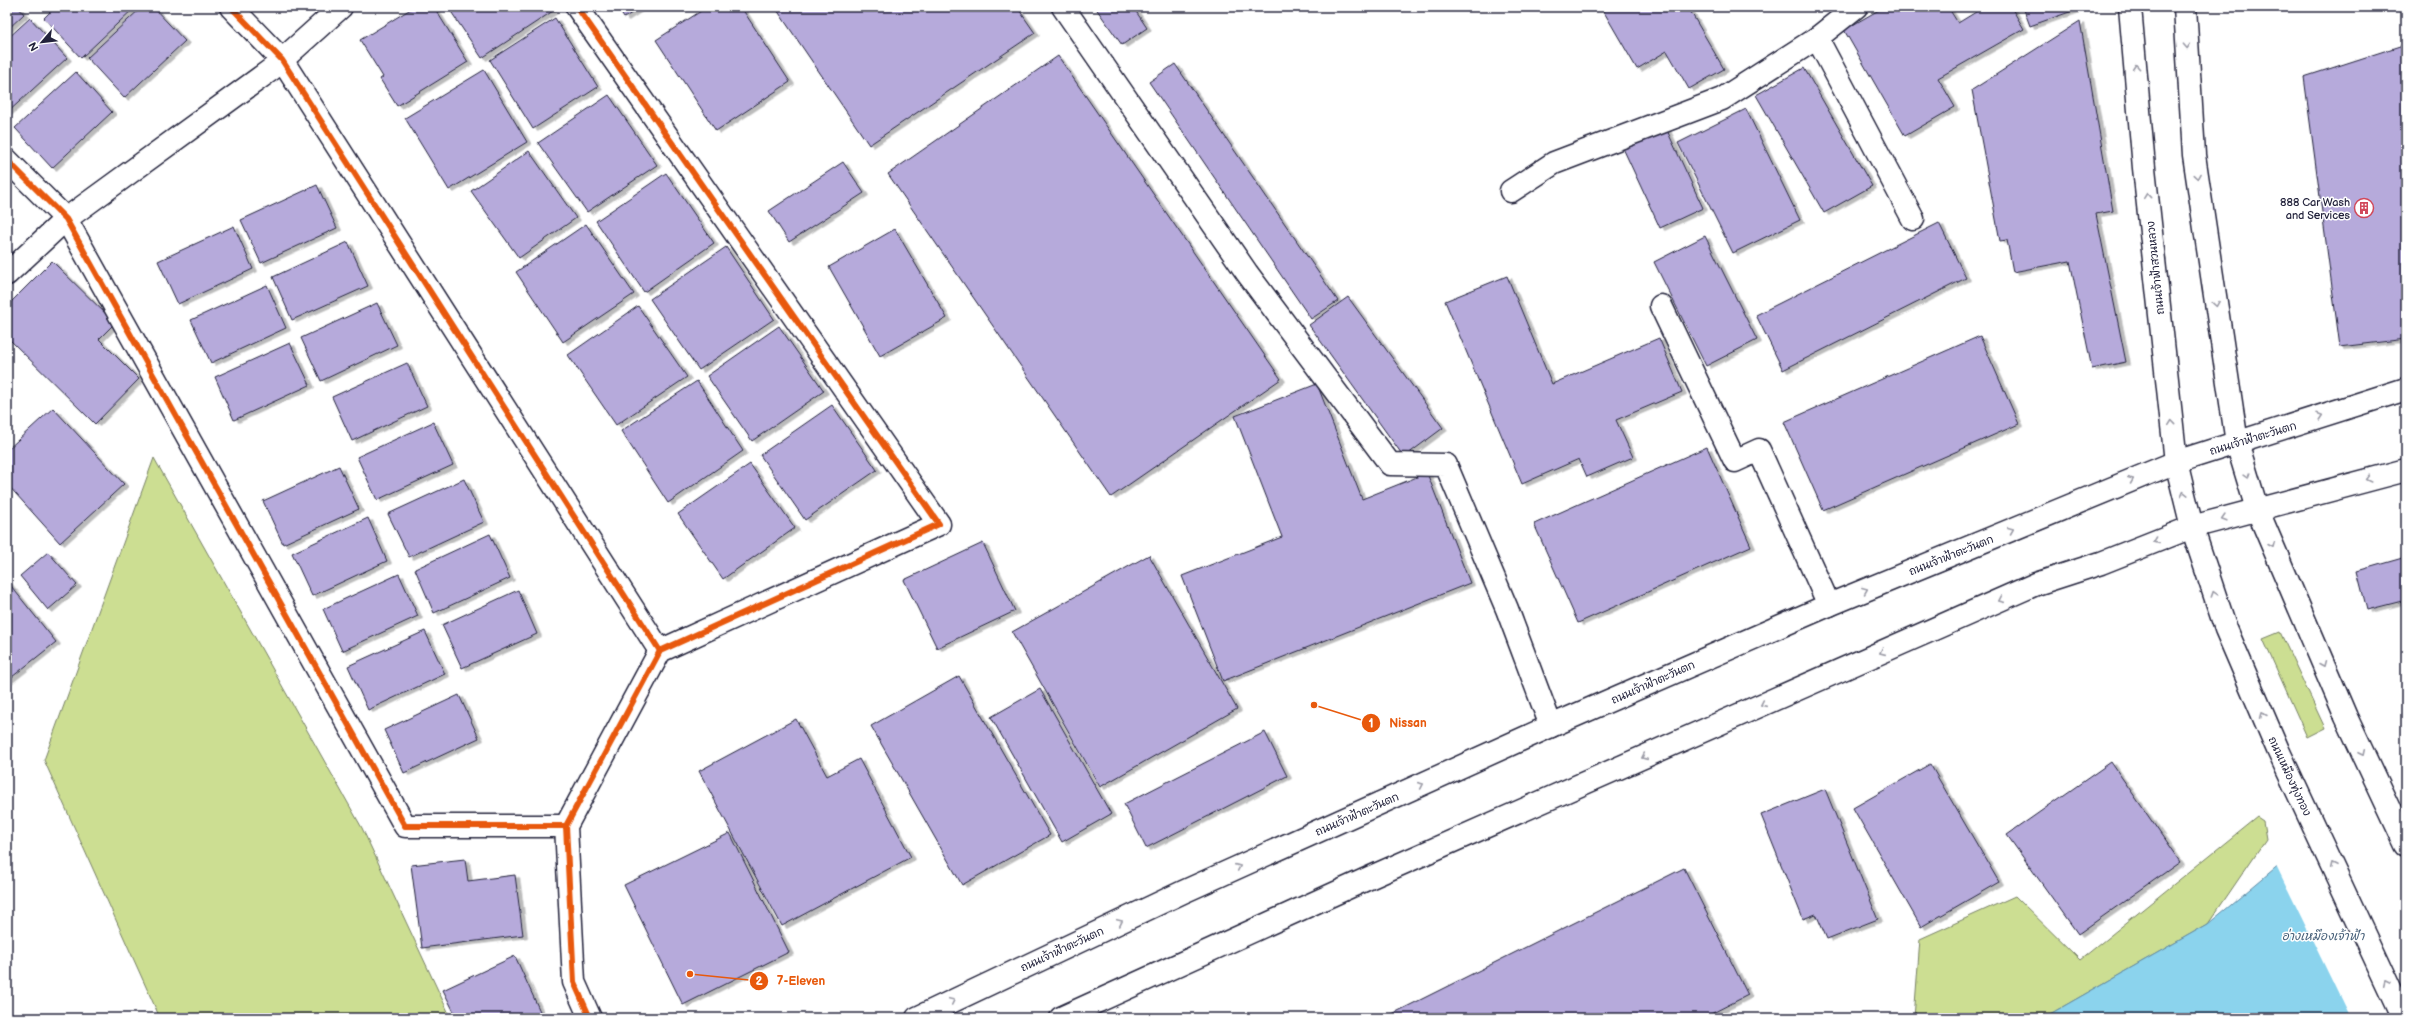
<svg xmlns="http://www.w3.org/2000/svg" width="2413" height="1025" font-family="'Balsamiq Sans','Playpen Sans Thai',sans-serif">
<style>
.green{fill:#ccde92;stroke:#778066}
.water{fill:#8bd3ed;stroke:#618ca6}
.pier{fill:#fff}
.building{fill:#b6aadb;stroke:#22223b;filter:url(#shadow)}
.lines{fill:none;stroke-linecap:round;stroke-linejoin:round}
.service-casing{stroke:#22223b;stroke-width:25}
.minor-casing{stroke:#22223b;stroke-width:25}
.tertiary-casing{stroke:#22223b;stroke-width:25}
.secondary-casing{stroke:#22223b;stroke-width:25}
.service{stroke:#fff;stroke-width:22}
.minor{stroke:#fff;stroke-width:22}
.tertiary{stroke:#fff;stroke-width:22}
.secondary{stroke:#fff;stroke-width:22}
.cycleway-casing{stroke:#fff;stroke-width:8}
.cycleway{stroke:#e8590c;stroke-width:6}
.oneway{stroke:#9c9ca7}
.labels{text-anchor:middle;stroke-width:3;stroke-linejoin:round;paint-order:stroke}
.poi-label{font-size:11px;fill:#22223b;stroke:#fff;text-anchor:end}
.street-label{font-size:11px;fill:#22223b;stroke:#fff}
.water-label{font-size:12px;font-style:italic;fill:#476079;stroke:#fff}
.leader{fill:none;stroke:#e8590c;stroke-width:1.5}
.callout-dot{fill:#e8590c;stroke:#fff;stroke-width:1.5}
.mark-label{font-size:12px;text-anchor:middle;font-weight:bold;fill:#fff}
.callout-label{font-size:12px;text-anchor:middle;font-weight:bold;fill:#e8590c;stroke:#fff;stroke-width:3;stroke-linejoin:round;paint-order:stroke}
</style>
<defs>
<filter id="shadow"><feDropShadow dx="4.5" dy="2.5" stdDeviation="0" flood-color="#0004"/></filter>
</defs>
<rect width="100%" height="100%" fill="#fff"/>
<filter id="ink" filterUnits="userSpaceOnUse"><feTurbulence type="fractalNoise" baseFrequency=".025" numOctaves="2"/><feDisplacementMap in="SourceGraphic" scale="8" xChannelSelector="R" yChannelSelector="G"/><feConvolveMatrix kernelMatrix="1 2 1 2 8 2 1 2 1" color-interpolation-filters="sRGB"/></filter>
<g filter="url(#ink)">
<g class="green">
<polygon points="154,458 362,828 451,1018 160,1018 44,760"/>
<polygon points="2280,632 2325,728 2307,737 2263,639"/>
<polygon points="2257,817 2263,821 2266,839 2208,924 2043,1018 1914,1018 1920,939 2015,896 2080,960"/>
</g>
<polygon class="water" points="2371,788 2406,1018 2043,1018 2208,924"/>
<polygon class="pier" points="2406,773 2406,1018 2350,1018 2276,865 2370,786"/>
<g class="building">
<polygon points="7,7 18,7 24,14 7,30"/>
<polygon points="55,7 135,7 81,58 44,18"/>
<polygon points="142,7 153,7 185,41 124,98 87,58"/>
<polygon points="414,7 434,7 468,62 397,106 380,79 383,77 360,40"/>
<polygon points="448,7 551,7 553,11 482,58"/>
<polygon points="617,7 641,7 624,18"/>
<polygon points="699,7 741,7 790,82 716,131 656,40 701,11"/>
<polygon points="775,7 1017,7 1035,33 869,145"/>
<polygon points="1095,7 1133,7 1147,28 1122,45"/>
<polygon points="1601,7 1688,7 1724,69 1689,89 1667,51 1637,69"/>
<polygon points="1884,7 1948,7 1958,23 1984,7 2011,7 2024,29 1938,78 1955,107 1905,136 1844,30"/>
<polygon points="2023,7 2077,7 2078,9 2030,26"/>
<polygon points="30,18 67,58 7,113 7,39"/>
<polygon points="555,18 598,87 533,129 490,60"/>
<polygon points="2080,21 2113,211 2096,214 2126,362 2092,369 2070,261 2013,272 2007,240 2000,241 1972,90"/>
<polygon points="2406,44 2406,339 2340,347 2304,77"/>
<polygon points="1058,56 1281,379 1111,497 888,174"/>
<polygon points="1175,64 1338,301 1311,319 1149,82"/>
<polygon points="1804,68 1872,186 1824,213 1756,95"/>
<polygon points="484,70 527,142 449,190 405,118"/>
<polygon points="76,72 112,112 52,168 15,128"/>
<polygon points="609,95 657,165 587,212 538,143"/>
<polygon points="1746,109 1800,220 1733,253 1678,143"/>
<polygon points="1665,126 1703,208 1660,228 1622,146"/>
<polygon points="529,151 576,218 519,258 471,191"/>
<polygon points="843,162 864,193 789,242 769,211"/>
<polygon points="666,173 714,243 644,292 596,221"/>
<polygon points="317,185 337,228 261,263 241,220"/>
<polygon points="1939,223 1966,278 1783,370 1756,315"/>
<polygon points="586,224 634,294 563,342 516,272"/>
<polygon points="234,226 253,269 178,304 158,261"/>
<polygon points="895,229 947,318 880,356 829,267"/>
<polygon points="1705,236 1757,340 1706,366 1654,262"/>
<polygon points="348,242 368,286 292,320 273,277"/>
<polygon points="726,247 774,319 699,370 650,299"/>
<polygon points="52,261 115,323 99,339 139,379 95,424 7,337 7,306"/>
<polygon points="1507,276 1552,384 1659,338 1682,392 1616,420 1633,457 1587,477 1579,459 1522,484 1445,301"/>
<polygon points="267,285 286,328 211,363 191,320"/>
<polygon points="1348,297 1443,428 1404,457 1309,325"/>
<polygon points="377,303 397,345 321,381 301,338"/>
<polygon points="638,306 687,377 616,425 568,355"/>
<polygon points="779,326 824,391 752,441 707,376"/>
<polygon points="1980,336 2019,424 1823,510 1784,422"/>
<polygon points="290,343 310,385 234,420 215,377"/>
<polygon points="407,363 427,406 352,441 332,397"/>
<polygon points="697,381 743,451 668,503 621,431"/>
<polygon points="1317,384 1362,499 1427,473 1470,583 1223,681 1182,576 1282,537 1235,416"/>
<polygon points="832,405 877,470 805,520 760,455"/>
<polygon points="53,408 124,484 60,543 7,484 7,450"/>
<polygon points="433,422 453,465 377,500 357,457"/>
<polygon points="1707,447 1751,546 1578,623 1534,524"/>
<polygon points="750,464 795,528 723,579 678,514"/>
<polygon points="339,466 359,509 283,544 263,501"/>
<polygon points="464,479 484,522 409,557 388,514"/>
<polygon points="368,518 387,561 312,596 292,553"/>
<polygon points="490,534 510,578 434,613 415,569"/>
<polygon points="983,543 1015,611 937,648 904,580"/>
<polygon points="48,552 77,585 48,610 20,576"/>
<polygon points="1149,555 1237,709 1100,787 1012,632"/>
<polygon points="2406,557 2406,600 2367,610 2357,571"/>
<polygon points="399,574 418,616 342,651 323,609"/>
<polygon points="7,581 56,642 7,681"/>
<polygon points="518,590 537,634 462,668 442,625"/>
<polygon points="425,631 445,674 368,710 348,666"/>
<polygon points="959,676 1050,835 962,885 871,726"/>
<polygon points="1040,689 1111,814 1062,842 991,717"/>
<polygon points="459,695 479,738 404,773 384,730"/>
<polygon points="796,719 827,776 859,759 911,857 782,926 699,771"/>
<polygon points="1265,732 1287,776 1146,848 1124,804"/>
<polygon points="2111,762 2180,862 2078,934 2007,835"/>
<polygon points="1930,764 1999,882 1921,927 1853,808"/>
<polygon points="1825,789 1878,919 1827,939 1816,914 1803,919 1761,815"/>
<polygon points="730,833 789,952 683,1005 624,885"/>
<polygon points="465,859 468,881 515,875 523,935 422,948 411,865"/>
<polygon points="1684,868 1748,995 1703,1018 1384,1018"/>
<polygon points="515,956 543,1018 457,1018 443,990"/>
</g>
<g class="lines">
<defs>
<g id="service">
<polyline points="1063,7 1247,273 1390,464 1446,465 1507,609 1551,726"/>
<polyline points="1817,38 1913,219"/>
<polyline points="1511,191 1554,163 1722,99 1817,38 1856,7"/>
</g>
<g id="minor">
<polyline points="231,7 282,60 660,651"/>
<polyline points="577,7 939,524 660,651 566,826 574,982 590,1018"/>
<polyline points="7,160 66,219 405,826 566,826"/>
<polyline points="7,274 66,219 272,69 341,7"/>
<polyline points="1661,306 1735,461 1759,450 1829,605"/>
</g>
<g id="tertiary">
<polyline points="2257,509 2346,717 2406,845"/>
<polyline points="2192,527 2226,629 2278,750 2403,1018"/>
</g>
<g id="secondary">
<polyline points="2130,7 2144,168 2176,462 2192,527"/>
<polyline points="2185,7 2194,155 2237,443 2257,509"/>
<polyline points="917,1018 1183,892 1551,726 1829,605 2176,462 2406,389"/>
<polyline points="1061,1018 1369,878 2036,584 2101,563 2192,527 2406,470"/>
</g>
</defs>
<use href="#service" class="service-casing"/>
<use href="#minor" class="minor-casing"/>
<use href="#tertiary" class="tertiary-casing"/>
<use href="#secondary" class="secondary-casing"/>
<use href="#service" class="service"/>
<use href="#minor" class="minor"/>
<use href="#tertiary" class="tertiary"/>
<use href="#secondary" class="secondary"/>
<defs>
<g id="cycleway">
<polyline points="231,7 282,60 660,651"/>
<polyline points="577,7 939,524 660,651 566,826 574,982 590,1018"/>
<polyline points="7,160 66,219 405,826 566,826"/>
</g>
</defs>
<use href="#cycleway" class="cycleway-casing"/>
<use href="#cycleway" class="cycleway"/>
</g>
<defs><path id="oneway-chevron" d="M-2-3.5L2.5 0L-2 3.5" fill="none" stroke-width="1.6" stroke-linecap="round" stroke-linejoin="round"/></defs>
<g class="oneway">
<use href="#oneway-chevron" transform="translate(2187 46) rotate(87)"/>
<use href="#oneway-chevron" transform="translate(2136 67) rotate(-94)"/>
<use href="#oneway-chevron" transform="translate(2197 176) rotate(81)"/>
<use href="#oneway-chevron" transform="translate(2147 196) rotate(-96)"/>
<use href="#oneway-chevron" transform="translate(2216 304) rotate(81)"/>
<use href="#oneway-chevron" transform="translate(2320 416) rotate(-18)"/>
<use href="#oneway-chevron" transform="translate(2172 423) rotate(-96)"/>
<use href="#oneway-chevron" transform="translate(2247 476) rotate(73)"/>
<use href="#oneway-chevron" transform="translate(2368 479) rotate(166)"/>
<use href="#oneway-chevron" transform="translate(2131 480) rotate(-22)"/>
<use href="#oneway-chevron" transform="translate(2184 494) rotate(-104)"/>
<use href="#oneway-chevron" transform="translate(2224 518) rotate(164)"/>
<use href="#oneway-chevron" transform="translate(2011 530) rotate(-22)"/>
<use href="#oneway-chevron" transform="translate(2156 541) rotate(159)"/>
<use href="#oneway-chevron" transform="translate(2272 545) rotate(67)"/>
<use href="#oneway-chevron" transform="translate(1865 590) rotate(-22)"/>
<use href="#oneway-chevron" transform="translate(2214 594) rotate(-108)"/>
<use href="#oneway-chevron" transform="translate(2001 600) rotate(156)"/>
<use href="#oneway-chevron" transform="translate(1882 652) rotate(156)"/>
<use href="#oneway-chevron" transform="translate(2323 664) rotate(67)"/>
<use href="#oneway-chevron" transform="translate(1763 704) rotate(156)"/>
<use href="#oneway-chevron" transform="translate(2263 715) rotate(-113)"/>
<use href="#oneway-chevron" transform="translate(2362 753) rotate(65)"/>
<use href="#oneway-chevron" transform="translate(1644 757) rotate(156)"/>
<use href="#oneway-chevron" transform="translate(1421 785) rotate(-24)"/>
<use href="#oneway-chevron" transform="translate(2332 865) rotate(-115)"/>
<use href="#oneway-chevron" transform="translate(1238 867) rotate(-24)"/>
<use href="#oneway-chevron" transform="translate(1120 922) rotate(-25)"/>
<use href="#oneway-chevron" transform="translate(2387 983) rotate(-115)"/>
<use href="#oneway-chevron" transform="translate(952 1001) rotate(-25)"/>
</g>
</g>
<defs>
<symbol id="building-ring" viewBox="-11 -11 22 22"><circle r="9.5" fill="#fff" stroke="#d1495b" stroke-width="1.5"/><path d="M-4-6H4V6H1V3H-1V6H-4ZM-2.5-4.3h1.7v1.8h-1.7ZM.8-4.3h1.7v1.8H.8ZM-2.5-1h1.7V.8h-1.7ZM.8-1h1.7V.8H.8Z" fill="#d1495b"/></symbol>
</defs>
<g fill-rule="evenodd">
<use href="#building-ring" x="2353" y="197" width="22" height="22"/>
</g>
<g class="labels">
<g class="poi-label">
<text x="2350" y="206">888 Car Wash<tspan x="2350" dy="13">and Services</tspan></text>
</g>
<g class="street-label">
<text transform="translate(2155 268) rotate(-96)" y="4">ถนนเจ้าฟ้าสวนหลวง</text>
<text transform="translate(2253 438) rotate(-17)" y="4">ถนนเจ้าฟ้าตะวันตก</text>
<text transform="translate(1951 555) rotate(-22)" y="4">ถนนเจ้าฟ้าตะวันตก</text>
<text transform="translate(1653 682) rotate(-24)" y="4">ถนนเจ้าฟ้าตะวันตก</text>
<text transform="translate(2290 776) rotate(65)" y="4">ถนนเหมืองทุ่งทอง</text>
<text transform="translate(1357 814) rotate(-24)" y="4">ถนนเจ้าฟ้าตะวันตก</text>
<text transform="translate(1062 949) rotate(-25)" y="4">ถนนเจ้าฟ้าตะวันตก</text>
</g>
<g class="water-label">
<text x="2323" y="940">อ่างเหมืองเจ้าฟ้า</text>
</g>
</g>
<path class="leader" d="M1314 705L1371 723M690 974L759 981"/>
<g class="callout-dot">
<circle cx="1314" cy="705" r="4"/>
<circle cx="690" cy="974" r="4"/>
<circle cx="1371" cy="723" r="10"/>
<circle cx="759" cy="981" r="10"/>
</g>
<g class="mark-label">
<text x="1371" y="727">1</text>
<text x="759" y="985">2</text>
</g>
<g class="callout-label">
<text x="1408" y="727">Nissan</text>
<text x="801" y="985">7-Eleven</text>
</g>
<rect width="2413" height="1025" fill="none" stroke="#fff" stroke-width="24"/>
<rect x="12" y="12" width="2389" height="1001" fill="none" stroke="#22223b" stroke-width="1.5" filter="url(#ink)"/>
<g transform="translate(42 42) rotate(242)" stroke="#ffffff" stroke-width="3" paint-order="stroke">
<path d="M0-3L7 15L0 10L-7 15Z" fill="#22223b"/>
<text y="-6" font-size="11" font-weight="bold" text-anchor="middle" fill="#22223b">N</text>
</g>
</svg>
